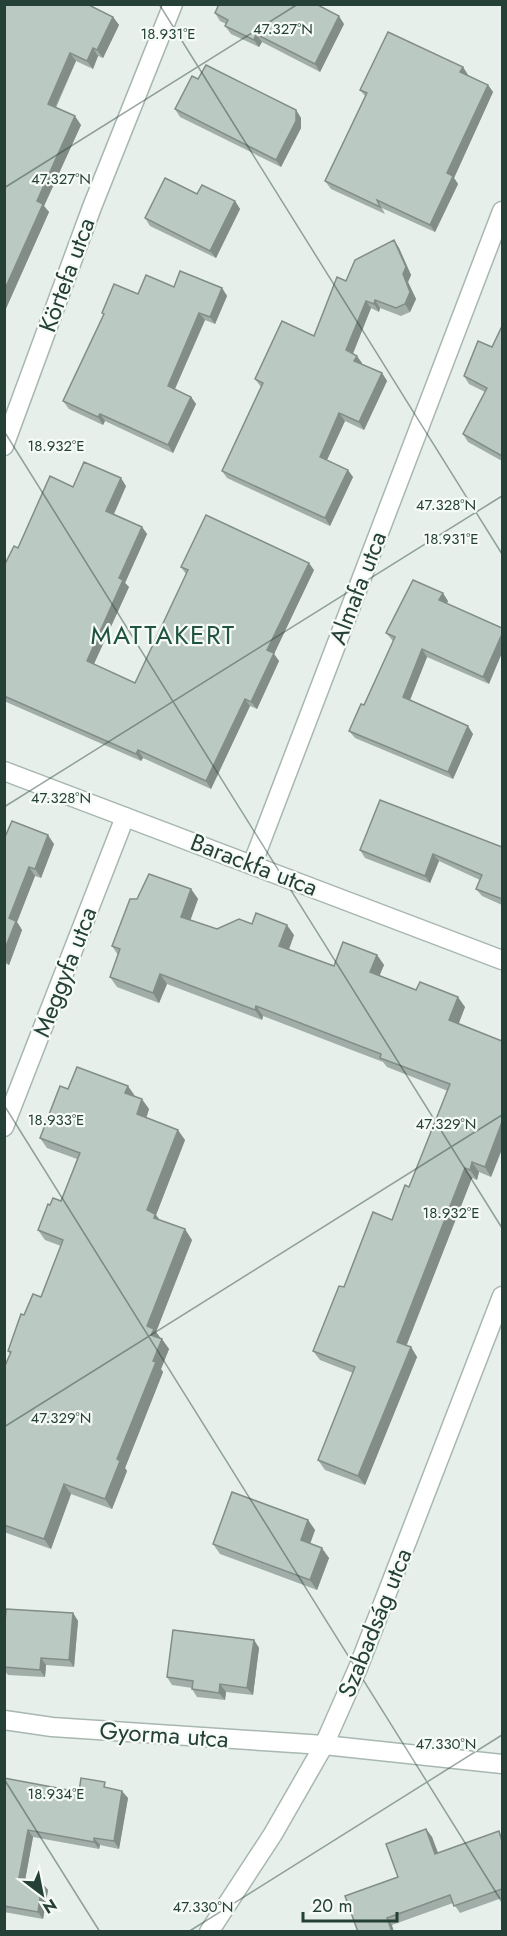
<svg xmlns="http://www.w3.org/2000/svg" width="507" height="1936" font-family="Jost,sans-serif">
<style>
.lines{fill:none;stroke-linecap:round;stroke-linejoin:round}
.minor-casing{stroke:#a8b7b1;stroke-width:21}
.minor{stroke:#fff;stroke-width:18}
.wall{fill:#a1ada8}
.shaded-wall{fill:#838d88}
.building{fill:#bbc9c3;stroke:#838d88;stroke-width:1.5}
.ticks{fill:none;stroke:#254137;stroke-width:1.5;stroke-opacity:0.45}
.labels{text-anchor:middle;stroke-width:4.5;stroke-linejoin:round;paint-order:stroke}
.street-label{font-size:24px;fill:#254137;stroke:#f7fbf8}
.neighbourhood-label{font-size:26px;letter-spacing:1.5px;fill:#205342;stroke:#f7fbf8}
.ticks-label{font-size:15px;text-anchor:middle;fill:#254137;stroke:#f7fbf8;stroke-width:4.5;stroke-linejoin:round;paint-order:stroke}
</style>
<rect width="100%" height="100%" fill="#e6efea"/>
<g class="lines">
<defs>
<g id="minor">
<polyline points="4,446 92,207 173,4"/>
<polyline points="4,771 502,960"/>
<polyline points="252,865 502,211"/>
<polyline points="4,1127 125,817"/>
<polyline points="4,1720 52,1727 324,1745 502,1764"/>
<polyline points="209,1932 273,1834 324,1745 358,1668 502,1296"/>
</g>
</defs>
<use href="#minor" class="minor-casing"/>
<use href="#minor" class="minor"/>
</g>
<g class="wall">
<polygon points="4,4 90,4 89,6 113,17 119,25 103,58 98,56 93,69 76,61 56,108 81,125 44,206 49,212 4,313"/>
<polygon points="215,13 344,24 320,72 262,42 259,47 231,34 225,26 226,24 220,21"/>
<polygon points="463,67 468,75 488,85 493,92 454,178 458,184 435,232 382,208 385,214 331,189 325,181 365,96 360,90"/>
<polygon points="198,79 296,110 301,118 301,128 281,167 180,117 175,109"/>
<polygon points="197,194 235,201 240,209 216,258 150,226 145,218"/>
<polygon points="394,240 399,248 411,275 408,282 416,299 410,312 401,316 380,308 379,312 371,308 353,354 362,363 362,364 382,373 387,381 364,430 345,421 327,460 353,477 330,526 227,478 222,471 261,387 255,379 314,336 346,281"/>
<polygon points="174,287 222,288 227,296 215,324 205,320 175,389 191,397 196,404 173,453 105,421 103,425 69,409 63,401 104,315 102,313 138,294"/>
<polygon points="502,326 502,461 468,442 463,434 485,392 469,384 464,376 492,347"/>
<polygon points="126,486 114,514 142,527 147,534 125,583 129,587 94,664 135,683 186,574 181,567 314,570 274,654 279,661 257,709 250,706 211,789 143,758 141,761 4,701 4,566 18,548 73,487"/>
<polygon points="448,601 447,603 489,684 427,657 410,700 473,734 453,779 355,738 349,731 364,705 393,641 386,633"/>
<polygon points="4,839 54,844 41,878 35,876 17,922 22,930 9,965 4,963"/>
<polygon points="502,847 502,905 482,896 476,889 480,880 439,861 430,883 365,858 360,850"/>
<polygon points="191,889 198,899 190,920 217,929 252,924 294,935 289,950 334,966 377,955 384,965 379,975 416,990 465,1007 459,1023 502,1041 502,1149 491,1177 479,1172 477,1180 472,1178 406,1345 411,1347 417,1357 365,1485 325,1470 318,1460 353,1373 320,1360 313,1351 344,1287 392,1220 409,1187 448,1091 387,1067 383,1062 263,1016 262,1020 167,984 159,1003 117,987 110,977 118,955 112,946 137,899"/>
<polygon points="68,1089 135,1096 149,1109 146,1118 185,1140 156,1215 160,1220 192,1240 156,1332 169,1349 161,1369 163,1372 125,1468 127,1471 112,1509 71,1494 51,1549 4,1532 4,1368 10,1354 8,1351 24,1315 41,1297 61,1246 45,1240 38,1230 50,1205 61,1201 77,1159 47,1148 40,1138"/>
<polygon points="308,1520 315,1530 310,1543 329,1558 317,1590 220,1554 213,1544"/>
<polygon points="73,1613 78,1621 74,1667 46,1665 45,1677 8,1675 4,1670 4,1636"/>
<polygon points="254,1640 259,1648 253,1695 226,1692 225,1700 197,1697 192,1689 192,1688 172,1685 167,1677"/>
<polygon points="4,1778 79,1792 109,1788 128,1798 119,1849 100,1845 99,1849 33,1837 25,1880 42,1883 48,1890 43,1919 4,1912"/>
<polygon points="426,1829 432,1837 438,1853 502,1836 502,1898 460,1913 453,1903 392,1925 358,1932 398,1877"/>
</g>
<g class="shaded-wall">
<polygon points="339,16 344,24 320,72 315,64"/>
<polygon points="113,17 119,25 103,58 97,50"/>
<polygon points="256,34 262,42 259,47 254,40"/>
<polygon points="93,48 98,56 93,69 87,61"/>
<polygon points="70,53 76,61 53,112 48,104"/>
<polygon points="463,67 468,75 466,79 460,72"/>
<polygon points="488,85 493,92 454,178 458,184 435,232 430,225 447,173"/>
<polygon points="296,110 301,118 301,128 281,167 276,160"/>
<polygon points="75,116 81,125 44,206 49,212 4,313 4,291 37,201"/>
<polygon points="235,201 240,209 216,258 210,251"/>
<polygon points="394,240 399,248 411,275 408,282 416,299 410,312 405,304 403,274"/>
<polygon points="222,288 227,296 215,324 210,317"/>
<polygon points="375,300 380,308 379,312 374,304"/>
<polygon points="366,301 371,308 351,358 346,350"/>
<polygon points="199,313 205,320 173,393 168,386"/>
<polygon points="357,356 362,363 360,368 354,361"/>
<polygon points="382,373 387,381 364,430 359,422"/>
<polygon points="191,397 196,404 173,453 168,445"/>
<polygon points="339,413 345,421 325,464 320,457"/>
<polygon points="100,414 105,421 103,425 98,417"/>
<polygon points="348,470 353,477 330,526 325,518"/>
<polygon points="121,478 126,486 112,518 106,511"/>
<polygon points="142,527 147,534 125,583 129,587 92,668 87,661 119,578"/>
<polygon points="309,563 314,570 274,654 279,661 257,709 251,702 267,650"/>
<polygon points="443,593 448,601 445,607 439,600"/>
<polygon points="502,634 502,653 489,684 483,677"/>
<polygon points="422,649 427,657 408,705 403,697"/>
<polygon points="245,699 250,706 211,789 206,781"/>
<polygon points="468,726 473,734 453,779 448,772"/>
<polygon points="138,750 143,758 141,761 136,754"/>
<polygon points="48,835 54,844 41,878 35,869"/>
<polygon points="433,854 439,861 430,883 425,876"/>
<polygon points="29,867 35,876 17,922 22,930 9,965 4,959 9,918"/>
<polygon points="191,889 198,899 188,927 181,917"/>
<polygon points="287,925 294,935 286,956 279,946"/>
<polygon points="377,955 384,965 377,982 370,972"/>
<polygon points="160,974 167,984 159,1003 153,993"/>
<polygon points="458,997 465,1007 456,1030 449,1020"/>
<polygon points="256,1006 263,1016 262,1020 255,1010"/>
<polygon points="128,1086 135,1096 125,1093"/>
<polygon points="142,1099 149,1109 144,1125 137,1114"/>
<polygon points="502,1122 502,1149 491,1177 485,1167"/>
<polygon points="178,1130 185,1140 156,1215 162,1224 161,1228 147,1210"/>
<polygon points="472,1162 479,1172 477,1180 470,1170"/>
<polygon points="465,1168 472,1178 404,1352 397,1342"/>
<polygon points="185,1229 192,1240 156,1332 161,1339 158,1345 151,1335 147,1326"/>
<polygon points="162,1339 169,1349 161,1369 163,1372 125,1468 127,1471 112,1509 105,1499 117,1459"/>
<polygon points="411,1347 417,1357 365,1485 358,1476"/>
<polygon points="64,1484 71,1494 51,1549 44,1539"/>
<polygon points="308,1520 315,1530 308,1550 301,1540"/>
<polygon points="322,1548 329,1558 317,1590 310,1580"/>
<polygon points="73,1613 78,1621 74,1667 69,1660"/>
<polygon points="254,1640 259,1648 253,1695 247,1688"/>
<polygon points="41,1658 46,1665 45,1677 40,1670"/>
<polygon points="220,1684 226,1692 225,1700 219,1693"/>
<polygon points="122,1791 128,1798 119,1849 114,1841"/>
<polygon points="426,1829 432,1837 441,1861 435,1854"/>
<polygon points="28,1830 33,1837 24,1886 19,1878"/>
<polygon points="94,1838 100,1845 99,1849 94,1842"/>
<polygon points="42,1883 48,1890 43,1919 38,1912"/>
<polygon points="387,1918 392,1925 394,1932 392,1932"/>
</g>
<g class="building">
<polygon points="4,4 87,4 113,17 97,50 93,48 87,61 70,53 48,104 75,116 37,201 43,204 4,291"/>
<polygon points="219,4 316,4 339,16 315,64 256,34 254,40 225,26 228,20 215,13"/>
<polygon points="388,32 463,67 460,72 488,85 447,173 453,176 430,225 377,200 380,207 325,181 367,93 360,90"/>
<polygon points="206,65 296,110 296,121 276,160 175,109 192,76 198,79"/>
<polygon points="165,178 197,194 202,185 235,201 210,251 145,218"/>
<polygon points="394,240 406,267 403,274 410,292 405,304 396,308 375,300 374,304 366,301 346,350 357,356 354,361 382,373 359,422 339,413 320,457 348,470 325,518 222,471 263,383 255,379 282,321 314,336 337,277 346,281 355,260"/>
<polygon points="180,271 222,288 210,317 199,313 168,386 191,397 168,445 100,414 98,417 63,401 104,314 102,313 114,284 138,294 146,275 174,287"/>
<polygon points="502,326 502,456 463,434 487,388 464,376 478,341 492,347"/>
<polygon points="84,462 121,478 106,511 142,527 119,578 123,580 87,661 135,683 188,570 181,567 206,515 309,563 267,650 274,653 251,702 245,699 206,781 138,750 136,754 4,696 4,566 14,546 18,548 50,476 73,487"/>
<polygon points="413,580 443,593 439,600 502,628 502,634 483,677 422,649 403,697 468,726 448,772 349,731 361,704 364,705 395,637 386,633"/>
<polygon points="380,800 502,847 502,899 476,889 482,875 433,854 425,876 360,850"/>
<polygon points="12,821 48,835 35,869 29,867 9,918 16,921 4,951 4,839"/>
<polygon points="149,874 191,889 181,917 217,929 239,919 252,924 256,913 287,925 279,946 334,966 343,942 377,955 370,972 416,990 420,982 458,997 449,1020 502,1041 502,1122 485,1167 472,1162 470,1170 465,1168 397,1342 411,1347 358,1476 318,1460 355,1367 313,1351 339,1286 344,1287 373,1212 392,1220 405,1185 409,1187 450,1084 380,1058 381,1054 256,1006 255,1010 160,974 153,993 110,977 120,949 112,946 130,899 137,899"/>
<polygon points="77,1067 128,1086 125,1093 142,1099 137,1114 178,1130 147,1210 155,1214 154,1218 185,1229 147,1326 154,1329 151,1335 162,1339 153,1361 156,1362 117,1459 120,1461 105,1499 64,1484 44,1539 4,1525 4,1368 11,1352 8,1351 21,1314 24,1315 33,1294 41,1297 63,1240 38,1230 48,1204 50,1205 53,1198 61,1201 80,1153 40,1138 60,1086 68,1089"/>
<polygon points="232,1492 308,1520 301,1540 322,1548 310,1580 213,1544"/>
<polygon points="6,1609 73,1613 69,1660 41,1658 40,1670 4,1667 4,1636"/>
<polygon points="173,1630 254,1640 247,1688 220,1684 219,1693 192,1689 193,1681 167,1677"/>
<polygon points="4,1778 79,1792 81,1778 105,1782 104,1787 122,1791 114,1841 94,1838 94,1842 28,1830 19,1878 42,1883 38,1912 4,1906"/>
<polygon points="426,1829 435,1854 499,1831 502,1841 502,1889 454,1906 450,1895 387,1918 392,1932 358,1932 345,1896 398,1877 386,1844"/>
</g>
<path class="ticks" d="M 159,4 L 502,554M 4,188 L 298,4M 4,431 L 502,1228M 4,807 L 502,496M 4,1105 L 502,1902M 4,1427 L 502,1115M 4,1779 L 100,1932M 188,1932 L 502,1735"/>
<g class="labels">
<g class="street-label">
<text transform="translate(67 275) rotate(-70)" y="8">Körtefa utca</text>
<text transform="translate(358 588) rotate(-69)" y="8">Almafa utca</text>
<text transform="translate(254 865) rotate(21)" y="8">Barackfa utca</text>
<text transform="translate(65 972) rotate(-69)" y="8">Meggyfa utca</text>
<text transform="translate(375 1623) rotate(-68)" y="8">Szabadság utca</text>
<text transform="translate(164 1735) rotate(4)" y="8">Gyorma utca</text>
</g>
<g class="neighbourhood-label">
<text x="163" y="644">MATTAKERT</text>
</g>
</g>
<g class="ticks-label">
<text x="283" y="34">47.327°N</text>
<text x="168" y="39">18.931°E</text>
<text x="61" y="184">47.327°N</text>
<text x="56" y="451">18.932°E</text>
<text x="446" y="510">47.328°N</text>
<text x="451" y="544">18.931°E</text>
<text x="61" y="803">47.328°N</text>
<text x="56" y="1125">18.933°E</text>
<text x="446" y="1129">47.329°N</text>
<text x="451" y="1218">18.932°E</text>
<text x="61" y="1423">47.329°N</text>
<text x="446" y="1749">47.330°N</text>
<text x="56" y="1799">18.934°E</text>
<text x="203" y="1912">47.330°N</text>
</g>
<rect width="507" height="1936" fill="none" stroke="#254137" stroke-width="12"/>
<g transform="translate(42 1894) rotate(148)" stroke="#f7fbf8" stroke-width="4.5" paint-order="stroke">
<path d="M0-4.5L10 22L0 15L-10 22Z" fill="#254137"/>
<text y="-9" font-size="16" font-weight="bold" text-anchor="middle" fill="#254137">N</text>
</g>
<path d="M303 1912v9h94v-9" fill="none" stroke="#254137" stroke-width="3"/>
<text x="312" y="1912" font-size="18" fill="#254137" stroke="#f7fbf8" stroke-width="4.5" paint-order="stroke">20 m</text>
</svg>
